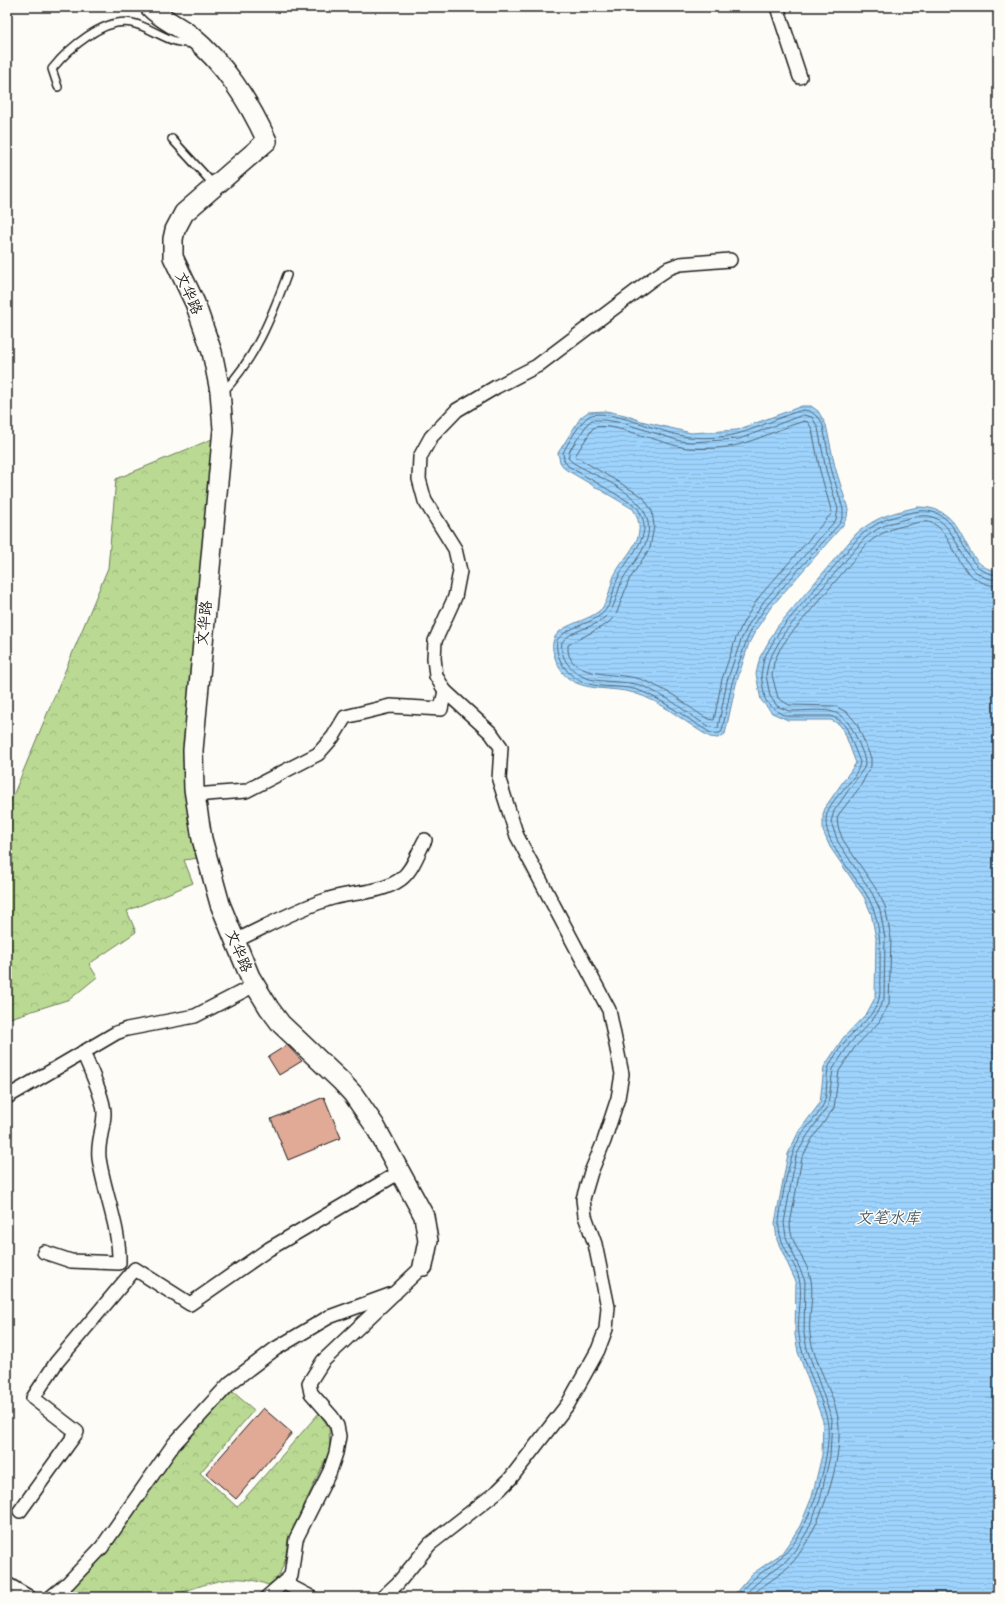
<svg xmlns="http://www.w3.org/2000/svg" width="1005" height="1604" font-family="Mynerve,'LXGW WenKai TC',sans-serif">
<style>
.forest{fill:url(#forest-crowns);stroke:#6b7b58}
.water{fill:url(#water-rules);stroke:#698aa2}
.lines{fill:none;stroke-linecap:round;stroke-linejoin:round}
.shore{stroke:#506576;stroke-width:1}
.building{fill:#e0aa97;stroke:#1c1c1c}
.lane-casing{stroke:#1c1c1c;stroke-width:10}
.street-casing{stroke:#1c1c1c;stroke-width:16}
.secondary-casing{stroke:#1c1c1c;stroke-width:22}
.lane{stroke:#fdfcf7;stroke-width:7}
.street{stroke:#fdfcf7;stroke-width:13}
.secondary{stroke:#fdfcf7;stroke-width:19}
.labels{text-anchor:middle;stroke-width:3;stroke-linejoin:round;paint-order:stroke}
.street-label{font-size:15px;fill:#1c1c1c;stroke:#fdfcf7}
.water-label{font-size:16px;font-style:italic;fill:#495c6a;stroke:#fdfcf7}
</style>
<defs>
<pattern id="forest-crowns" width="20" height="18" patternUnits="userSpaceOnUse"><rect width="20" height="18" fill="#bada93"/><path d="M2 6a3 3 0 1 1 6 0M12 15a3 3 0 1 1 6 0" fill="none" stroke="#9fba7e"/></pattern>
<pattern id="water-rules" width="6" height="5" patternUnits="userSpaceOnUse"><rect width="6" height="5" fill="#9dd3fc"/><path d="M0 2.5h6" fill="none" stroke="#87b5d7"/></pattern>
</defs>
<rect width="100%" height="100%" fill="#fdfcf7"/>
<filter id="ink" filterUnits="userSpaceOnUse"><feTurbulence type="fractalNoise" baseFrequency=".025" numOctaves="2"/><feDisplacementMap in="SourceGraphic" scale="8" xChannelSelector="R" yChannelSelector="G"/><feConvolveMatrix kernelMatrix="1 2 1 2 8 2 1 2 1" color-interpolation-filters="sRGB"/></filter>
<g filter="url(#ink)">
<g class="forest">
<polygon points="212,439 187,741 188,821 199,858 184,860 193,883 127,911 136,932 89,964 97,977 70,999 7,1019 7,810 108,568 116,479"/>
<path d="M 233,1392 L 254,1410 L 200,1473 L 237,1507 L 319,1413 L 329,1427 L 330,1450 L 288,1539 L 285,1561 L 278,1578 L 268,1585 C 237,1572 211,1582 180,1593 L 178,1597 L 59,1597 L 71,1590 L 122,1529 L 188,1434 Z"/>
</g>
<g class="water">
<path d="M 802,406 L 811,406 L 818,411 L 826,425 L 835,467 L 848,509 L 847,517 L 843,525 L 771,607 L 757,628 L 749,643 L 736,684 L 725,734 L 718,738 L 710,737 C 685,723 662,701 634,693 C 608,685 570,695 557,663 C 540,625 577,627 598,612 C 609,604 609,588 614,576 C 625,553 651,538 633,509 L 565,469 L 560,462 L 558,453 L 581,417 L 588,412 L 606,411 L 625,415 L 641,421 L 691,433 L 737,430 Z"/>
<path d="M 918,507 C 971,506 958,568 998,571 L 998,1597 L 732,1597 L 752,1574 L 781,1554 L 791,1540 L 800,1526 L 812,1497 L 822,1455 L 823,1421 L 798,1352 L 795,1335 L 796,1282 L 777,1240 L 775,1223 L 788,1154 L 799,1131 L 820,1103 L 824,1067 L 843,1038 L 867,1013 L 875,998 L 876,938 L 871,913 L 864,897 L 830,847 L 823,831 L 823,814 L 826,806 L 856,763 L 844,731 L 839,724 L 831,720 L 788,720 L 772,713 L 761,700 L 756,674 L 760,657 L 777,627 L 856,534 C 877,516 892,513 918,507 Z"/>
</g>
<g class="lines">
<g class="shore">
<path d="M 803,410 L 810,411 L 820,419 L 823,426 L 831,468 L 843,509 L 843,516 L 840,523 L 768,604 L 753,626 L 746,642 L 732,683 L 722,731 L 718,734 L 711,733 C 688,720 667,702 643,692 C 624,684 604,689 585,683 C 568,677 554,658 557,640 C 568,626 589,625 602,614 C 613,604 612,590 618,578 C 629,553 658,535 636,506 L 568,466 L 564,460 L 563,453 C 567,444 581,421 589,416 C 606,407 662,433 683,436 C 699,439 721,438 737,434 C 760,428 780,416 803,410 Z"/>
<path d="M 803,415 L 812,417 L 818,428 L 826,470 L 838,509 L 836,520 L 764,601 L 749,624 L 741,640 L 727,681 L 718,728 C 707,730 679,705 668,699 C 657,694 647,686 635,684 C 621,681 597,682 586,678 C 572,672 559,658 562,642 C 572,629 592,629 604,618 C 617,608 616,591 624,577 C 630,567 639,558 644,547 C 666,499 602,481 572,462 L 568,458 L 570,450 L 588,423 L 592,420 L 605,420 L 623,423 L 680,441 L 691,442 L 739,439 Z"/>
<path d="M 804,421 L 808,422 L 812,429 L 820,471 L 832,513 L 759,597 L 744,621 L 736,638 L 722,679 L 714,720 C 704,720 683,701 673,695 C 662,689 651,683 640,679 C 618,672 565,680 568,645 L 607,624 L 616,615 L 629,580 L 650,548 L 654,526 L 652,511 L 643,497 L 575,456 L 593,428 C 608,420 665,445 687,448 C 703,449 725,449 741,444 C 763,438 783,427 804,421 Z"/>
<path d="M 736,1597 C 752,1575 778,1565 794,1543 C 812,1518 834,1450 827,1419 C 820,1390 802,1364 799,1335 C 797,1318 802,1300 800,1283 C 797,1262 777,1245 779,1222 C 782,1197 788,1159 800,1137 C 807,1125 820,1115 824,1103 C 829,1089 824,1074 831,1062 C 836,1054 842,1045 847,1039 C 858,1027 875,1015 879,999 C 881,992 879,983 880,976 C 880,947 882,920 866,894 C 854,874 826,845 826,821 C 826,798 857,784 860,762 L 847,729 L 841,721 L 831,716 L 788,716 L 781,714 L 769,705 L 765,699 L 761,675 L 764,658 L 780,630 L 859,537 C 874,524 886,518 905,514 C 914,512 923,509 932,512 C 965,519 961,574 998,575"/>
<path d="M 742,1597 L 758,1582 L 787,1560 L 799,1545 L 808,1530 L 820,1500 L 830,1456 L 832,1419 L 807,1349 L 804,1334 L 805,1281 L 786,1237 L 784,1223 L 796,1156 L 807,1136 L 828,1106 L 833,1069 L 850,1043 L 874,1018 L 884,999 L 885,938 L 880,910 L 872,893 L 838,842 L 831,822 L 834,811 L 864,768 C 867,760 862,752 859,744 C 843,702 827,711 789,711 L 777,706 L 770,696 L 766,675 L 769,660 L 784,633 L 863,540 C 876,528 888,523 906,519 C 914,517 924,514 933,517 C 962,528 958,579 998,580"/>
<path d="M 750,1597 C 763,1584 781,1576 792,1563 C 819,1532 845,1459 838,1418 C 833,1390 814,1364 810,1335 C 808,1317 814,1298 811,1280 C 808,1261 790,1245 790,1224 L 802,1158 L 812,1139 L 834,1108 L 839,1071 L 855,1047 L 879,1022 L 889,1004 L 891,938 L 885,906 L 876,889 L 843,840 L 838,827 L 837,818 L 839,814 L 860,787 L 871,766 L 871,758 L 857,724 L 848,713 L 835,706 L 789,705 L 778,698 L 772,675 L 774,662 L 780,649 L 789,636 L 867,544 C 880,533 891,528 908,525 C 915,523 922,521 929,522 C 956,529 953,584 998,586"/>
</g>
</g>
<g class="building">
<polygon points="287,1045 302,1061 279,1075 268,1057"/>
<polygon points="324,1097 341,1138 288,1160 271,1119"/>
<polygon points="263,1408 292,1433 236,1499 206,1473"/>
</g>
<g class="lines">
<defs>
<g id="lane">
<path d="M 58,87 L 52,69 C 68,49 104,17 132,23 C 147,26 161,37 175,41 C 181,43 187,43 193,44"/>
<polyline points="172,139 215,186"/>
<path d="M 222,393 C 254,361 272,316 287,275"/>
</g>
<g id="street">
<polyline points="777,7 800,77"/>
<polyline points="194,795 246,791 318,754 333,737 345,717 390,706 441,709 445,691"/>
<path d="M 235,941 C 265,927 295,910 326,900 C 351,891 379,895 401,879 C 413,870 418,852 425,840"/>
<polyline points="7,1097 116,1033 127,1029 195,1016 255,985"/>
<path d="M 44,1252 L 71,1261 L 119,1263 C 120,1227 104,1193 99,1158 C 97,1142 104,1128 104,1113 C 104,1098 89,1067 83,1052"/>
<polyline points="20,1511 77,1432 33,1398 56,1363 135,1269 190,1304 269,1249 400,1172"/>
<polyline points="284,1583 311,1597"/>
<polyline points="7,1584 29,1597"/>
<polyline points="51,1597 68,1583 102,1547 174,1444 230,1383 275,1349 329,1317 395,1293"/>
<polyline points="267,1597 291,1576 296,1539 330,1471 336,1453 339,1436 337,1426 332,1417 311,1393 309,1383 323,1361 423,1266"/>
<polyline points="383,1597 398,1583 430,1544 498,1491 510,1479 568,1404 598,1350 606,1329 608,1307 595,1244 585,1216 583,1199 591,1172 604,1141 618,1098 622,1074 609,1010 517,836 499,780 501,747 491,733 445,691 436,676 434,658 435,641 455,597 460,571 455,549 425,501 419,479 420,457 431,437 457,410 496,387 537,366 651,280 669,268 680,264 730,260"/>
</g>
<path id="secondary" d="M 150,7 C 161,19 177,25 190,35 C 225,64 248,100 267,141 L 184,213 L 175,230 L 173,239 L 173,257 L 195,303 L 212,352 L 220,391 L 223,429 L 193,750 L 194,789 L 202,839 L 220,904 L 250,977 L 269,1008 L 281,1024 L 341,1081 L 353,1094 L 375,1126 L 424,1216 L 428,1241 L 423,1266"/>
</defs>
<use href="#lane" class="lane-casing"/>
<use href="#street" class="street-casing"/>
<use href="#secondary" class="secondary-casing"/>
<use href="#lane" class="lane"/>
<use href="#street" class="street"/>
<use href="#secondary" class="secondary"/>
</g>
</g>
<g class="labels">
<g class="street-label">
<text transform="translate(189 293) rotate(66)" y="5">文华路</text>
<text transform="translate(204 623) rotate(-84)" y="5">文华路</text>
<text transform="translate(239 951) rotate(67)" y="5">文华路</text>
</g>
<g class="water-label">
<text x="888" y="1223">文笔水库</text>
</g>
</g>
<rect width="1005" height="1604" fill="none" stroke="#fdfcf7" stroke-width="24"/>
<rect x="12" y="12" width="981" height="1580" fill="none" stroke="#1c1c1c" stroke-width="1.5" filter="url(#ink)"/>
</svg>
